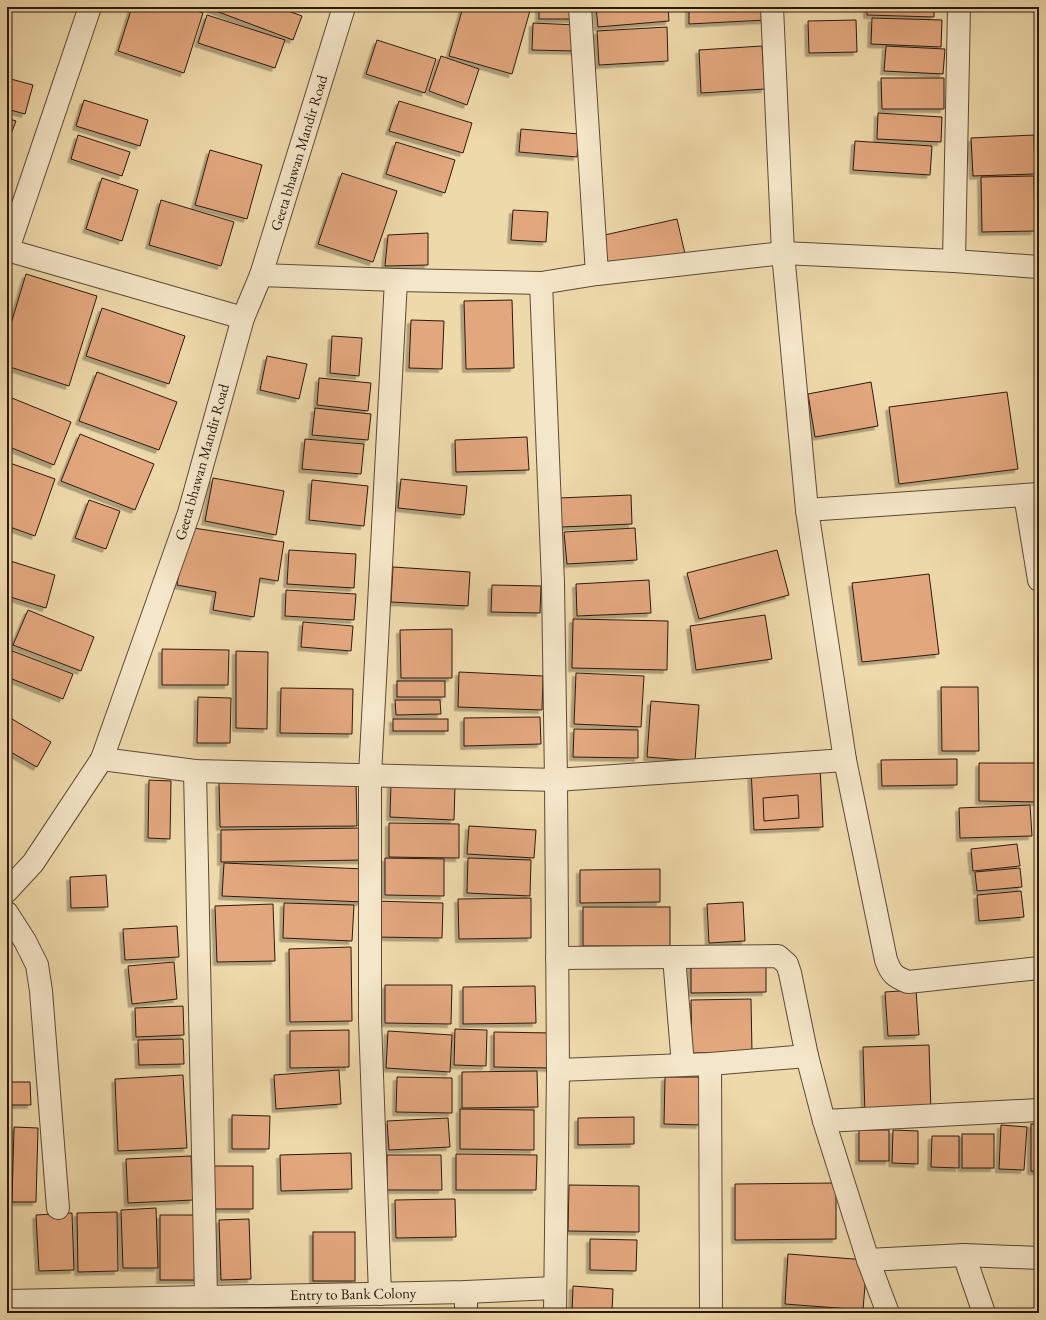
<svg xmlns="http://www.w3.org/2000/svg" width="1046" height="1320" font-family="'EB Garamond',serif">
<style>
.building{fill:#e3a77e;stroke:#2c190f;filter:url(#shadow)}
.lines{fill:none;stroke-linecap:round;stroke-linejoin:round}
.street-casing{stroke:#5c4936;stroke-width:24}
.street{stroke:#f4e6c8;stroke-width:22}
.labels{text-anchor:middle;stroke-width:3.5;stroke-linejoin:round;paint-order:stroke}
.street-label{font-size:15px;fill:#2c190f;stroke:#f4e6c8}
</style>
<defs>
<filter id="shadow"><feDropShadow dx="-3.5" dy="3.5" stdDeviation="0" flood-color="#0004"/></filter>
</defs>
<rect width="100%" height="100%" fill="#eed9aa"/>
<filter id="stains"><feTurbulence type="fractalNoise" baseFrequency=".005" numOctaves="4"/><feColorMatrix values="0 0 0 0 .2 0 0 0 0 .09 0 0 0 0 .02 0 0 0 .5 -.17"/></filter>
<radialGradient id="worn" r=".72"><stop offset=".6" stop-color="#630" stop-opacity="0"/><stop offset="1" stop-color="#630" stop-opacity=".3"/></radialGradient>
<g class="building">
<polygon points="132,7 185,7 203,13 184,73 118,51"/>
<polygon points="209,7 277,7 302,16 293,40 208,8"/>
<polygon points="463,7 531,7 512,74 449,56"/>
<rect x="539" y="7" width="36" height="12"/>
<polygon points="596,7 668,7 669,21 598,27"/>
<polygon points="689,7 765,7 766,20 689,24"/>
<polygon points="867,7 934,7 934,17 867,15"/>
<polygon points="207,15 285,40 275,68 198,43"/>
<polygon points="872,18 942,20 941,47 871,44"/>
<polygon points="856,20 857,52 809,53 808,21"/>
<polygon points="533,23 576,25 576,51 532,50"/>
<polygon points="667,27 668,61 599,65 597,31"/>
<polygon points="377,40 436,59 425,93 366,74"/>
<polygon points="762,46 765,89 701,93 699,50"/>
<polygon points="886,46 945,49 943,74 884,71"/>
<polygon points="441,56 479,69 467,105 429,91"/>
<polygon points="7,78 33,85 25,114 7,109"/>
<polygon points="881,78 944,78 944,109 882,109"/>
<polygon points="84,100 148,120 140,146 76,126"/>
<polygon points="399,101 472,123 463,153 389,131"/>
<polygon points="878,113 942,117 941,142 877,139"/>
<polygon points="7,118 16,121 7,144"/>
<polygon points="521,129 579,134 577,157 519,152"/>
<polygon points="78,135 130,152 122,176 71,159"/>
<polygon points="1034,135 1035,174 973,176 971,138"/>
<polygon points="855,141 932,146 930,175 853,170"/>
<polygon points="396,142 455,160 445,193 386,174"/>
<polygon points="210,150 262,165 247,219 195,205"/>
<polygon points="342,173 397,191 373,262 318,244"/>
<polygon points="1034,176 1035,231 982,232 981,177"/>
<polygon points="102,178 138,190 122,241 86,229"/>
<polygon points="161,200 234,222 221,266 149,245"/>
<polygon points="513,210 548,212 546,242 511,240"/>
<polygon points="677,219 685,254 608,271 600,236"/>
<polygon points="428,233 428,265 385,266 388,235"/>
<polygon points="26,274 97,296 69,386 7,366 7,337"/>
<polygon points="512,300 514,368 466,369 464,301"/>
<polygon points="102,308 185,336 169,384 86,356"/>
<polygon points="411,320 444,321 442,369 409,368"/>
<polygon points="332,336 362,338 359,376 330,373"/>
<polygon points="267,356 307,364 299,399 260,390"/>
<polygon points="97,372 177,402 159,450 79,421"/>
<polygon points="319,378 371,383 368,411 317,405"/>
<polygon points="871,382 878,426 815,437 808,394"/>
<polygon points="1007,392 1018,469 899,484 889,407"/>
<polygon points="7,396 71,422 54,465 7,446"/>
<polygon points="315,408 371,414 368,440 312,435"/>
<polygon points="80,434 154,464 135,510 61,481"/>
<polygon points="527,437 529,470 456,472 455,440"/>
<polygon points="305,439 364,444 361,474 302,469"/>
<polygon points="7,462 55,479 35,536 7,526"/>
<polygon points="213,478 284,491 276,535 205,521"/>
<polygon points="401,479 467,486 464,515 398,508"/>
<polygon points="312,480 368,486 364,526 309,520"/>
<polygon points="631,495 632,524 561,527 559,498"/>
<polygon points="89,500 120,511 106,549 75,538"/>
<polygon points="187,527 284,542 278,581 260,578 254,617 213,610 216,592 177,585"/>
<polygon points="635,528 637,560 567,564 564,532"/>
<polygon points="289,550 356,554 354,588 287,584"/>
<polygon points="777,550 789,595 699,619 687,573"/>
<polygon points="7,560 55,575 46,608 7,596"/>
<polygon points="393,567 470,572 468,606 391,602"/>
<polygon points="929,574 939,654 862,662 852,583"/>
<polygon points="649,580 651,613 577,616 576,584"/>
<polygon points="492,585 541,586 540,613 491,612"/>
<polygon points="286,590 356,594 354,620 285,616"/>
<polygon points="28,610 94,637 81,671 13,645"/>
<polygon points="765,615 772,659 696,670 690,626"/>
<polygon points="573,619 668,621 667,670 572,668"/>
<polygon points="303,622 353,626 351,651 301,647"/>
<polygon points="452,629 452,678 401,678 400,630"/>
<polygon points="7,649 73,674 63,699 7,677"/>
<polygon points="162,649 229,650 228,685 162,685"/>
<polygon points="236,651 268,652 267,729 236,728"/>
<polygon points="459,672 543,676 542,710 458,707"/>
<polygon points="576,673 644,676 641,727 574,724"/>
<rect x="397" y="681" width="48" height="16"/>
<polygon points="941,687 978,687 979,751 942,751"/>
<polygon points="281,688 353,689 352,734 280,733"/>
<polygon points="198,697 231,698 230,743 197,743"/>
<polygon points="395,700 440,700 441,714 396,715"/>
<polygon points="651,701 699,705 695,761 647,757"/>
<polygon points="7,716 51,742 37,767 7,750"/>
<polygon points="540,717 541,744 464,746 464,718"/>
<rect x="393" y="719" width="55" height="12"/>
<polygon points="574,729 638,730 638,758 573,757"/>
<polygon points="957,759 957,785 882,786 881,760"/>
<polygon points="979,763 1039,763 1039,802 979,801"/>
<polygon points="820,766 823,827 754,830 751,769"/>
<polygon points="149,780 171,781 170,839 148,838"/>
<polygon points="356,782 357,826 220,827 219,783"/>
<polygon points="391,783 455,785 454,820 390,817"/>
<polygon points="798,795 799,818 764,821 763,798"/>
<polygon points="1030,805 1032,836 960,838 959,808"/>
<polygon points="389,823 459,824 459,858 389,857"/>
<polygon points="469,826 536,830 534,858 467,854"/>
<polygon points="364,828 365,860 221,862 221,830"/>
<polygon points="1017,844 1020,866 973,871 971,849"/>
<polygon points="385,858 444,859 444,896 385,895"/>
<polygon points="468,858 531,860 530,896 467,893"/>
<polygon points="224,863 364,869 363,902 222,896"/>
<polygon points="1020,868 1022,887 977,891 975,872"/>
<polygon points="660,869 660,902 580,903 580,870"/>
<polygon points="106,875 108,907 71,908 70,877"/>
<polygon points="1021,891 1024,917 979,921 977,895"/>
<polygon points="531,898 531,938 459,939 458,899"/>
<polygon points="374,901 443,903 442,938 373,937"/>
<polygon points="743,902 745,941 709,943 707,904"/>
<polygon points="284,903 354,905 352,941 283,938"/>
<polygon points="273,904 275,961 217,962 215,906"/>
<rect x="583" y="907" width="87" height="39"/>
<polygon points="177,926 179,957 125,960 123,929"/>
<polygon points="351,947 352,1021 290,1022 289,949"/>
<polygon points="766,961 766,992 691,993 691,962"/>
<polygon points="174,962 177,999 132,1004 128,966"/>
<polygon points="385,985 452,985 451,1024 385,1023"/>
<polygon points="535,986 536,1023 463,1024 463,987"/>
<polygon points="916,990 919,1035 888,1036 885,992"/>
<polygon points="751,999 752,1053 692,1053 691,1000"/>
<polygon points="183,1006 184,1035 136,1037 135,1008"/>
<polygon points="455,1029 487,1030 486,1066 454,1065"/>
<polygon points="349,1030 349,1067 290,1068 290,1031"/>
<polygon points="388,1031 452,1035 450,1072 386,1068"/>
<polygon points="494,1032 551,1033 550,1068 494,1067"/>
<polygon points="183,1039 184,1064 139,1065 138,1040"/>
<polygon points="929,1045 931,1112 865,1115 863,1047"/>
<polygon points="339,1070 341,1104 276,1109 274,1075"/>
<polygon points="537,1071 538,1107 462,1108 462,1072"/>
<polygon points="183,1075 187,1148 118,1151 115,1079"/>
<polygon points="397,1077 452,1078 452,1113 396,1112"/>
<polygon points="665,1077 701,1077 700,1125 664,1124"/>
<polygon points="7,1082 30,1082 31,1105 7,1105"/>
<polygon points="460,1109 534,1110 534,1150 460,1149"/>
<polygon points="232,1115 270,1116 269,1149 232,1149"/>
<polygon points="634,1117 634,1144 578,1145 578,1118"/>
<polygon points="448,1118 450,1147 389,1150 387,1121"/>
<rect x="1031" y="1124" width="8" height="47"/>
<polygon points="1001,1125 1027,1127 1024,1170 999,1169"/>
<polygon points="14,1127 38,1128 36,1202 12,1202"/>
<rect x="859" y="1130" width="30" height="31"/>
<polygon points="893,1130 918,1131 918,1164 892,1163"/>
<rect x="962" y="1134" width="32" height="34"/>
<polygon points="932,1136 959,1136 959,1168 931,1167"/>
<polygon points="351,1153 352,1189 281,1191 280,1155"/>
<polygon points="456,1154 537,1155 536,1190 456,1190"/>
<polygon points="387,1155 441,1155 442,1190 387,1190"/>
<polygon points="191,1156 193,1200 128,1203 126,1159"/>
<polygon points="213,1166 253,1166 253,1209 214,1209"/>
<polygon points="836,1183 836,1239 735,1240 735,1184"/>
<polygon points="569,1185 639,1186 639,1232 568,1231"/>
<polygon points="455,1199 456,1237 396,1238 395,1200"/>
<polygon points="156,1208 158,1268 123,1268 121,1210"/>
<polygon points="117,1212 118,1271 78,1272 77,1213"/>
<polygon points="72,1213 74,1270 39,1271 36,1215"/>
<rect x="160" y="1215" width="38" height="65"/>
<polygon points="249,1219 251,1279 221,1280 219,1220"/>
<rect x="313" y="1232" width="42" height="49"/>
<polygon points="590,1239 637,1240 636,1271 590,1270"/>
<polygon points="788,1254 867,1260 863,1310 785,1304"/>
<polygon points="573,1286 613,1289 612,1313 572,1313"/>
<polygon points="208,1307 263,1307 264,1313 207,1313"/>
<polygon points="317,1309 317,1313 281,1313 280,1310"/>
<polygon points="449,1310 449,1313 394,1313 394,1311"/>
<polygon points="166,1311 166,1313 112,1313 112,1312"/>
</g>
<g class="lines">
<defs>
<g id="street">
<polyline points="580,7 597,274"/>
<path d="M 772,7 L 783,253 L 807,510 L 845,760 L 886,960 C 891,974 895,977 908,982 L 1039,968"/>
<polyline points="7,250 243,318"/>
<polyline points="7,252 90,7"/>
<polyline points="954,261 959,7"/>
<polyline points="261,275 396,280 541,283 597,274 783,253 954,261 1039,267"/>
<polyline points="541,283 553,583 556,780 558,1070 555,1313"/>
<polyline points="1025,495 1039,580"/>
<polyline points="807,510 1039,494"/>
<polyline points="102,759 195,771 556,780 845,760"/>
<polyline points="195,771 206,1297"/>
<polyline points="7,891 33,863 102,759 189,513 243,318 261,275 344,7"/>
<polyline points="7,913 25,941 37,965 41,991 58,1208"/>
<polyline points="674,957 683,1065"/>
<polyline points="557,958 778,956 787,964 790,973 807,1056 824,1121 868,1260 888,1313"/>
<polyline points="710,1064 711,1313"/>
<polyline points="558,1070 710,1064 807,1056"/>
<polyline points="824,1121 1039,1110"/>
<polyline points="964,1255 984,1313"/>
<polyline points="868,1260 964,1255 1039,1258"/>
<polyline points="380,1294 370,1021 370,775 396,280"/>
<polyline points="7,1301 466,1292 555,1288"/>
<polyline points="466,1313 466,1292"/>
</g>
</defs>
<use href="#street" class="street-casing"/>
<use href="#street" class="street"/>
</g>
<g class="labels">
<g class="street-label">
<text transform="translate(299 153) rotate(-73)" y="5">Geeta bhawan Mandir Road</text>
<text transform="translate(202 462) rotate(-74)" y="5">Geeta bhawan Mandir Road</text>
<text transform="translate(353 1294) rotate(-1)" y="5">Entry to Bank Colony</text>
</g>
</g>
<rect width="1046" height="1320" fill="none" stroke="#eed9aa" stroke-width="24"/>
<rect x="8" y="8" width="1030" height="1304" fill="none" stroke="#2c190f" stroke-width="2"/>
<rect x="12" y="12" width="1022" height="1296" fill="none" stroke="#2c190f"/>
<rect width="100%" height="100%" filter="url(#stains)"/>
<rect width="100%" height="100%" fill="url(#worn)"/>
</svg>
